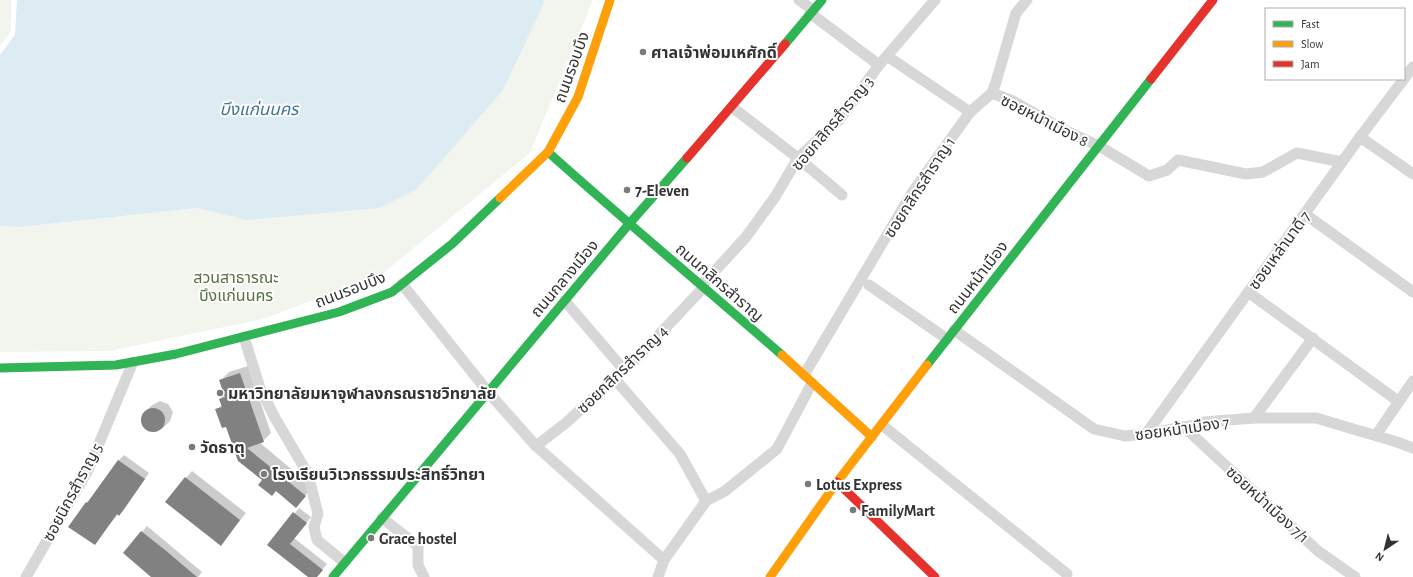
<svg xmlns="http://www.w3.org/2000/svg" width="1413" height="577" font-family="'Alegreya Sans','Noto Sans Thai',sans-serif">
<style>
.green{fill:#f1f5ed}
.water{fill:#ddebf3}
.shadow{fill:#0003}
.building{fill:#818181}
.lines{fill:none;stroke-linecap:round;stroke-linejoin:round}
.street{stroke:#d7d7d7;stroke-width:11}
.fast{stroke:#30b455;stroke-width:9}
.slow{stroke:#ff9f0a;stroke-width:9}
.jam{stroke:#e5322d;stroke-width:9}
.poi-dot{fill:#7a7a7a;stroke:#fff;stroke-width:1.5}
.labels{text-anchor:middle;stroke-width:4;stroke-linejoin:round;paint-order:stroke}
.poi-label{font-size:16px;font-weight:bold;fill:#333;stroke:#fff;text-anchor:start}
.street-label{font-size:16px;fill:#333;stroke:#fff}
.park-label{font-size:16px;fill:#56703f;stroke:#fff}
.water-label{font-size:17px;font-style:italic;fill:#3f7597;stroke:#fff}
</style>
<rect width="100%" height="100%" fill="#fff"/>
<g class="green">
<polygon points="0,0 11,0 11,31 0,46"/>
<polygon points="543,0 593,0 530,153 382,274 263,319 109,351 0,352 0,226 20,227 197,208 247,220 544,3"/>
</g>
<polygon class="water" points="17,0 543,0 544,3 503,90 417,189 379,208 247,220 197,208 20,227 0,226 0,55 15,35"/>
<g class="shadow">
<polygon points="248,366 271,433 263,441 259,442 313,487 296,506 227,425 217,410 222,404 220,399 225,394 220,381 229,372"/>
<polygon points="160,401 168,404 173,412 170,421 163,428 155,432 146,430 141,422 144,413 151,406"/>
<polygon points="124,455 149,473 124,510 119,515 118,514 94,544 86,503 92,498 119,460"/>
<polygon points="192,471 246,513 221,544 186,478"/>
<polygon points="299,508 311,517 294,538 327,564 316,577 309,577 269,545"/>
<polygon points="147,526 202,572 198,577 153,577 124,553"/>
</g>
<g class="building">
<polygon points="240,373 264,442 247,448 306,496 296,508 276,491 272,496 258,485 262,480 238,461 226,427 222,428 215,409 222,407 219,399 225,397 219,380"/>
<circle cx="153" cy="420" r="12"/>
<polygon points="118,460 145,479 119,516 117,514 95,545 68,527 86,502 87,503"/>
<polygon points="185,477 240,520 221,546 165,502"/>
<polygon points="293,512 307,523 290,544 323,570 317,577 308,577 267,545"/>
<polygon points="141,531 165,550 197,577 151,577 123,553"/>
</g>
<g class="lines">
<g class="street">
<polyline points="799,0 813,10"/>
<polyline points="810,13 879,65"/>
<polyline points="887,56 970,112"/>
<polyline points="992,93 1013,101 1062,129 1099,146 1149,176 1167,170 1178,160 1246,174 1263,172 1297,153 1342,162"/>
<polyline points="732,107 798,158 842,195"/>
<polyline points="1360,137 1413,174"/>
<polyline points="1305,214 1413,292"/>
<polyline points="402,284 488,392 536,446 664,560"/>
<polyline points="702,285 746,237 775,197 798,158 839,120 879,65 935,0"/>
<polyline points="869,285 947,339"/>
<polyline points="1248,292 1398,401"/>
<polyline points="565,301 624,370"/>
<polyline points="954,330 1094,429 1125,436 1146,434 1195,425 1204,422 1254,418 1316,418 1397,442 1413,448"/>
<polyline points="244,337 260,388 275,418 308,474 318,514 314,527 317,540 344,562"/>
<polyline points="804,375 912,193 970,112 992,93 996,82 1016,13 1027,0"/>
<polyline points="614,378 680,454 706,501"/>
<polyline points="1254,418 1313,338"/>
<polyline points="882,425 1067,574"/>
<polyline points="1184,427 1318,551 1355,577"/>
<polyline points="1146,434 1360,137 1413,67"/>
<polyline points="1376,435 1413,381"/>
<polyline points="536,446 567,422 637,358 704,287"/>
<polyline points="382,518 418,546 418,565 424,577"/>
<polyline points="26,577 88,470 133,362"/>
<polyline points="658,577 664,560 706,501 725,491 777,449 812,383"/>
</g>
<g class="fast">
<polyline points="785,44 822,0"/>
<path d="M 548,152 C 625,221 704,287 782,355"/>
<polyline points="927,365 1151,79"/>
<polyline points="0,368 116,365 176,354 339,312 392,292 452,244 500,198"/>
<polyline points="333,577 629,224 687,158"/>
</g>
<g class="slow">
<polyline points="500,198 548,152 578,97 610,0"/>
<polyline points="782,355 872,437"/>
<polyline points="770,577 837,482 927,365"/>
</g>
<g class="jam">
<polyline points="1151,79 1213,0"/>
<polyline points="687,158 785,44"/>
<polyline points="837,482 935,577"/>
</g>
</g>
<g class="poi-dot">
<circle cx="643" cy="52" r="4"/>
<circle cx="627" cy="190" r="4"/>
<circle cx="220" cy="393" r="4"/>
<circle cx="192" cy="447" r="4"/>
<circle cx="264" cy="474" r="4"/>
<circle cx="808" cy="484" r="4"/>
<circle cx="853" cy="510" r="4"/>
<circle cx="371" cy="538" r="4"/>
</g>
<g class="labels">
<g class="poi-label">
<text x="651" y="58">ศาลเจ้าพ่อมเหศักดิ์</text>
<text x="635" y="196">7-Eleven</text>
<text x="228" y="399">มหาวิทยาลัยมหาจุฬาลงกรณราชวิทยาลัย</text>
<text x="200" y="453">วัดธาตุ</text>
<text x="272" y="480">โรงเรียนวิเวกธรรมประสิทธิ์วิทยา</text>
<text x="816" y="490">Lotus Express</text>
<text x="861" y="516">FamilyMart</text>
<text x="379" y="544">Grace hostel</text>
</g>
<g class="street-label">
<text transform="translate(571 67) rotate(-70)" y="6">ถนนรอบบึง</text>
<text transform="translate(1045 120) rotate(27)" y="6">ซอยหน้าเมือง 8</text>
<text transform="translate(832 123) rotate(-50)" y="6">ซอยกสิกรสำราญ 3</text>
<text transform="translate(919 187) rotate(-57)" y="6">ซอยกสิกรสำราญ 1</text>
<text transform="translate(1279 250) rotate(-54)" y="6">ซอยเหล่านาดี 7</text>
<text transform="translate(977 277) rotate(-52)" y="6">ถนนหน้าเมือง</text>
<text transform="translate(564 278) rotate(-50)" y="6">ถนนกลางเมือง</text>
<text transform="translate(720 282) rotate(41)" y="6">ถนนกสิกรสำราญ</text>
<text transform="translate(350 289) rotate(-21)" y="6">ถนนรอบบึง</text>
<text transform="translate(622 369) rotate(-44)" y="6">ซอยกสิกรสำราญ 4</text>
<text transform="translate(1182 428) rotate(-8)" y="6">ซอยหน้าเมือง 7</text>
<text transform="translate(72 492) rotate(-62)" y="6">ซอยนิกรสำราญ 5</text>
<text transform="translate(1268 504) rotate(42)" y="6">ซอยหน้าเมือง 7/1</text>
</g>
<g class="park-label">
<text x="236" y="283">สวนสาธารณะ<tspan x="236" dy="18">บึงแก่นนคร</tspan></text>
</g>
<g class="water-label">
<text x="259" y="115">บึงแก่นนคร</text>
</g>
</g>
<rect x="1265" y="8" width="140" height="72" fill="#ffffff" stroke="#adadad"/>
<rect x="1273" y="21" width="20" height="6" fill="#30b455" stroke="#adadad"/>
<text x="1301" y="28" font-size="12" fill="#333333">Fast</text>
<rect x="1273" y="41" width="20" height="6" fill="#ff9f0a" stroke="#adadad"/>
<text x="1301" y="48" font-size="12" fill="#333333">Slow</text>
<rect x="1273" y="61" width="20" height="6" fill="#e5322d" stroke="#adadad"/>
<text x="1301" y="68" font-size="12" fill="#333333">Jam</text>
<g transform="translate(1385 549) rotate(215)" stroke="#ffffff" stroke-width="3" paint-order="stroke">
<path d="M0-3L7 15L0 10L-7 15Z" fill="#333333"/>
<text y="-6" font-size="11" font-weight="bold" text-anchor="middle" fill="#333333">N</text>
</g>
</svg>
